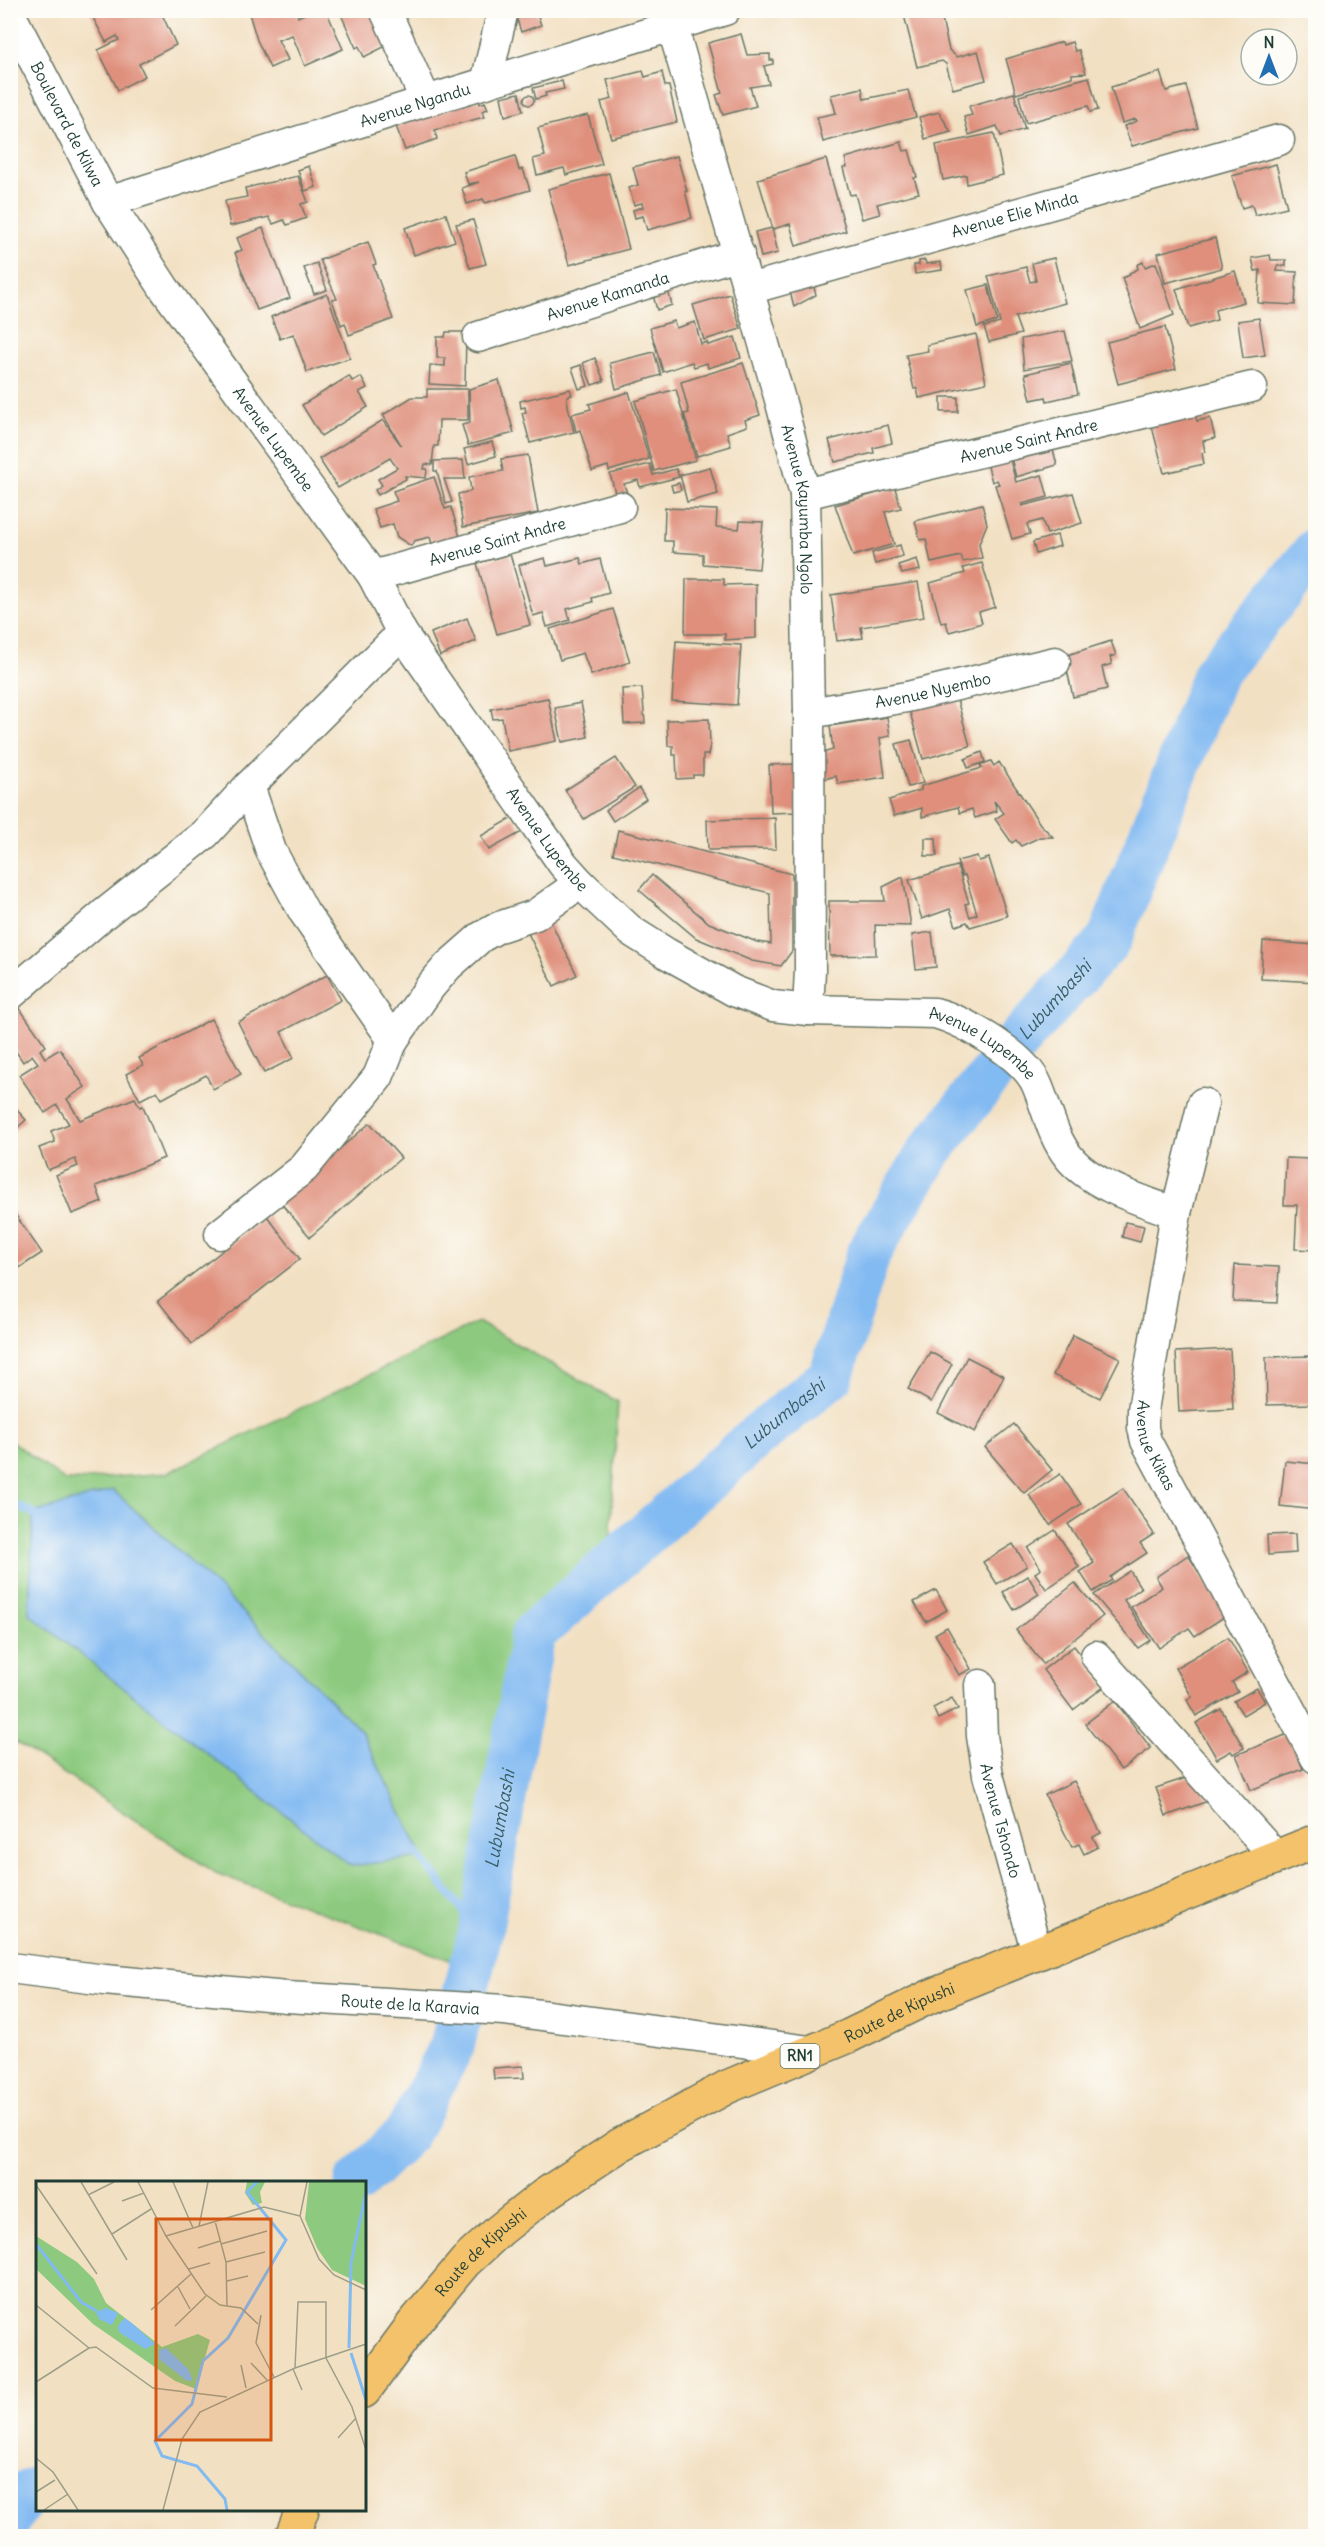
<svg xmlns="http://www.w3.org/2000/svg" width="1326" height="2547" font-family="Delius,sans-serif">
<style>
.green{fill:#8dca7f;stroke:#56845a;stroke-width:1.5}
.water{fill:#82baf2;stroke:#507c93;stroke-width:1.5}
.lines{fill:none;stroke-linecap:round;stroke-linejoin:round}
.stream{stroke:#82baf2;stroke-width:8}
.river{stroke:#82baf2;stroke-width:45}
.building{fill:#df8f7c}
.minor-casing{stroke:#697666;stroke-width:33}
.highway-casing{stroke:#697666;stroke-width:36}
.minor{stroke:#fff;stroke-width:30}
.highway{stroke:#f4c26a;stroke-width:33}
.labels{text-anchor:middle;stroke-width:5;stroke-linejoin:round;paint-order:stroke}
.shield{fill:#fdfcf7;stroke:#62766e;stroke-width:1.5}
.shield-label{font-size:15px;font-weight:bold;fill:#1f3d34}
.street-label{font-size:16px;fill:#1f3d34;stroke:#fdfcf7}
.water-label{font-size:18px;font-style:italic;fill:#385c64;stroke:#fdfcf7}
.inset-river{fill:none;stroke:#82baf2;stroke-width:3}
.inset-road{fill:none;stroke:#9e9f89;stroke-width:1.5}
.view{fill:#d45610;fill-opacity:0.15;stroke:#d45610;stroke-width:3}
.inset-edge{fill:none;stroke:#1f3d34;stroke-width:3}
</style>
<rect width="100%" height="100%" fill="#fdfcf7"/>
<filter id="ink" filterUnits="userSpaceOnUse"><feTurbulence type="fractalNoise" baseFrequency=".0167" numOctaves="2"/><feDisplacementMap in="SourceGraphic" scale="12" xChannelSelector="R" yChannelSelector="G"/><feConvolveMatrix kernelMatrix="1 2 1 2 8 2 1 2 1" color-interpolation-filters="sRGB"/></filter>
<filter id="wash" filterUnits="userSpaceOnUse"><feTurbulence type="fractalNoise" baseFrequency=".008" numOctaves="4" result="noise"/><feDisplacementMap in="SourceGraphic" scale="24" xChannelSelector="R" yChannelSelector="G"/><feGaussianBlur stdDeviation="1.35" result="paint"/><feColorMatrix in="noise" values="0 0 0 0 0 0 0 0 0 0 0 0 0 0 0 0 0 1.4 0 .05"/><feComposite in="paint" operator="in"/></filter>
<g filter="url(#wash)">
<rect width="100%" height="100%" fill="#f2e0c2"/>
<polygon class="green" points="478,1322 618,1402 610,1546 529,1627 502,1815 458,1963 216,1873 11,1739 10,1440 65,1481 167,1473"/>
<polygon class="water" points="113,1490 223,1592 361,1731 423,1857 351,1866 29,1614 33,1513"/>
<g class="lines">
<g class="stream">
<polyline points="10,1503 33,1513 41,1519"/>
<polyline points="416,1851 480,1933"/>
</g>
<g class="river">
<path id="s1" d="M 357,2182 L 407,2133 L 452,2046 L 480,1933 L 533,1634 L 757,1436 L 831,1376 L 869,1252 L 929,1152 L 1018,1041 L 1109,940 L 1215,673 L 1316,550"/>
<polyline points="10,2519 25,2494 38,2488"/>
</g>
</g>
<g id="blocks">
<g class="building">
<polygon points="89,10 160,10 176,45 139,64 145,76 118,90 98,50 119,40 117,36 106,42"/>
<polygon points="248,10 296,10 298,17 313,10 326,10 343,49 305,66 292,35 278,40 288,60 270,68 257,40"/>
<polygon points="339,10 373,10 390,44 364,57 359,46 356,48"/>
<polygon points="514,10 536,10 541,25 521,32"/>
<polygon points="923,10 940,10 949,50 957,57 978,51 986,80 953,89 946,64 942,61 917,67 904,15"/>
<polygon points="741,34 747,55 770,54 770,60 773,60 773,64 764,66 769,84 750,87 756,106 723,115 716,95 722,93 708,43"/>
<polygon points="1062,42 1063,45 1072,42 1075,51 1079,50 1086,73 1072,74 1072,77 1016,94 1006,59"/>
<polygon points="643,71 645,77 662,72 665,86 669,86 677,122 611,138 601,102 612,99 607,80"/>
<polygon points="1160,72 1166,91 1186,86 1198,128 1132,146 1124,126 1137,121 1136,119 1122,123 1111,87"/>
<polygon points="1089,77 1098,110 1090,112 1088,106 1026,123 1019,96"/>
<polygon points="562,81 564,89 545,93 546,96 536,99 533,88"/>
<polygon points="862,88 864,99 908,90 916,117 823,142 817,117 836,113 831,95"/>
<polygon points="519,93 523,111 505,116 501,97"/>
<polygon points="1014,93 1025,129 1001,136 997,126 969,135 964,117 972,115 969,106"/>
<circle cx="529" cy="100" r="5"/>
<polygon points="479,99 480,104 485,102 488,109 482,111 484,117 435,130 437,139 405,150 396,126"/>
<polygon points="939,112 951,132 925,139 919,117"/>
<polygon points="588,115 602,164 566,175 564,168 537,175 533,159 545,156 538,128"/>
<polygon points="994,133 1003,175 967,184 966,175 943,180 936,145"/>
<polygon points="901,142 904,151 909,150 917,177 914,178 919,193 877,204 880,214 862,219 855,194 850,195 843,168 847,167 845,158"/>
<polygon points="515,156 519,170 523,169 530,190 485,203 483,199 467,204 462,188 479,182 468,184 464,172"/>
<polygon points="677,156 687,191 685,191 692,218 647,230 643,216 635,218 633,210 643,207 642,203 634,205 629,188 638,185 633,167"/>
<polygon points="826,159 846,231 796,246 790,224 773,229 758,179"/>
<polygon points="1276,164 1287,207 1255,215 1252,205 1242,208 1232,176"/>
<polygon points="309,166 316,187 305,191 298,170"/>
<polygon points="609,173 629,249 569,265 548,189"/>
<polygon points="298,176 308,202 301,204 306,218 287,225 284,220 273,224 269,217 230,226 225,201 247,197 245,188"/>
<polygon points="446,214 455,241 414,255 405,228"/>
<polygon points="473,220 486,264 470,268 456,224"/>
<polygon points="263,228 290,298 257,310 235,253 242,250 237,238"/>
<polygon points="772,228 778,253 761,257 755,232"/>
<polygon points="1215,238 1222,268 1165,283 1158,253"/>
<polygon points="368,242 376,264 373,265 393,319 349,335 345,323 341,325 332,300 337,299 320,260"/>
<polygon points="1270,255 1271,260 1286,260 1286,266 1277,266 1276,271 1297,272 1295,305 1258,303 1260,270 1255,271 1252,258"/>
<polygon points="1054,258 1065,303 1015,317 1021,334 989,342 984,327 1000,323 988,276 1026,267 1030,282 1036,281 1032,263"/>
<polygon points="925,260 926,264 941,262 942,270 915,274 914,265 919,265 919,261"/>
<polygon points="1143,262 1145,267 1156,263 1174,315 1140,329 1122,278 1130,275 1129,273 1138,269 1137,265"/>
<polygon points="317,263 327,290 314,294 304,268"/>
<polygon points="1235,271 1244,302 1215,310 1217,320 1188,328 1176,289"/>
<polygon points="810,273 816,295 794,307 787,279"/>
<polygon points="988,285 997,321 977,327 967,290"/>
<polygon points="667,287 672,305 657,310 652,291"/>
<polygon points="327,294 350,358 307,372 293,334 280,339 271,317"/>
<polygon points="730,294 741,329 704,340 693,305"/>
<polygon points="1259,318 1265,355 1243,358 1238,321"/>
<polygon points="674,321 676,328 695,322 701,344 707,342 708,345 735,337 741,358 708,368 707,363 694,367 692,362 663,372 650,328"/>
<polygon points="1165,327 1176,369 1118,384 1107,342"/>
<polygon points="1065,331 1072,361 1024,369 1021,339"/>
<polygon points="446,332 466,332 465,386 429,384 430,365 445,366 445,358 437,358 437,337 445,337"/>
<polygon points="976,334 986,383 919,398 917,388 914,389 906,355 928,351 927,345"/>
<polygon points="654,352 661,375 616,389 610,363"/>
<polygon points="595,358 604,381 592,385 583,363"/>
<polygon points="743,363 760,415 745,420 747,426 727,433 731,446 697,456 684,414 689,413 681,382"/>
<polygon points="1071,363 1078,394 1047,401 1046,397 1031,400 1025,374"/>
<polygon points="581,365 588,386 579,389 572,368"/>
<polygon points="349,376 352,381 361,377 367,388 359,392 368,407 321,436 302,405"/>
<polygon points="499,380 514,433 468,445 462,425 470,423 469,389"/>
<polygon points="427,389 468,389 468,420 439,420 438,446 434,446 432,465 425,464 424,469 427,469 426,478 405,476 406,479 378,495 375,490 382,485 378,479 397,468 390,458 338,488 319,459 383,420 401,445 383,415 412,397 427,397"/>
<polygon points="570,389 572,395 567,396 568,406 574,432 530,443 522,413 526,412 525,407 521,408 520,401"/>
<polygon points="676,389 696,460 654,471 635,401"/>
<polygon points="629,392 649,459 609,471 608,466 592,471 580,430 576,432 572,414 591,409 589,404"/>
<rect x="941" y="397" width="17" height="15"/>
<polygon points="1194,411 1197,421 1210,418 1215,438 1203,441 1205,452 1202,453 1204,464 1164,473 1150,419"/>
<polygon points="888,425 892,443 873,448 874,453 835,462 829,440"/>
<polygon points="1050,438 1057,465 1016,477 1009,450"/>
<polygon points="492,442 496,456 468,464 464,449"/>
<polygon points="1008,453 1016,482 1042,475 1048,497 1022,504 1022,506 1073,493 1082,523 1047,534 1042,520 1027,524 1030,534 1012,539 995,485 999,484 997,480 992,482 986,459"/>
<polygon points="528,455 538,513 463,527 458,494 471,491 469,477 503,471 501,459"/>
<polygon points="463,460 465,479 444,479 452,502 446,504 437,471 434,471 434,461"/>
<polygon points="650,464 653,475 676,469 679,477 640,487 638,480 624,484 627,493 616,496 610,474"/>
<polygon points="710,467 718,494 687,502 680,475"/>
<polygon points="434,477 445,509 451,507 460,537 432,544 430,537 414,541 411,546 397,537 393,524 380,528 373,509 397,501 393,491"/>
<polygon points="679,483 681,490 673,492 671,485"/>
<polygon points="895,488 901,508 885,512 894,544 853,556 835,505"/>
<polygon points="982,504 987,524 979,544 982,558 963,562 961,556 931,563 926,539 920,540 915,521"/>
<polygon points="665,508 717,510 716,527 739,529 740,521 763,522 759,569 703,564 703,554 673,552 673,541 664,541"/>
<polygon points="1057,535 1060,546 1036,554 1033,542"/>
<polygon points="900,545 903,556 875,564 872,553"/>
<polygon points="510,554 530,625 497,634 477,563"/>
<polygon points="545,558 547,566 580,558 582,564 600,559 609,593 592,598 593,602 567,609 570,620 547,627 543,613 533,616 519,565"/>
<polygon points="917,559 920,570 902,574 898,565"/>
<polygon points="982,563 995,607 979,612 982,623 949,632 946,622 941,623 930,583 965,573 963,568"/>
<polygon points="686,579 724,579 724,585 756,584 756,638 725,640 725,634 685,634"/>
<polygon points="918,582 924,617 861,627 863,638 837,641 831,595"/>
<polygon points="613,609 630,662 591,675 583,653 560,660 550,629"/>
<polygon points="467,618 476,641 440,656 431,633"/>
<polygon points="676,641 741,645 737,705 672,701"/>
<polygon points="1111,641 1116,655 1110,657 1112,664 1102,667 1107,689 1073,697 1064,656"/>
<polygon points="642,688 645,723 624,724 622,689"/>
<polygon points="955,692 970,746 923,759 908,705"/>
<polygon points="548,698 557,741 508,751 502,718 493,719 491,709"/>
<polygon points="581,703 588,737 562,742 555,708"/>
<polygon points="887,717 890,736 880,738 885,777 838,784 836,776 824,779 819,754 833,750 830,726"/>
<polygon points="709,719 710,745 708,755 703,755 703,775 693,775 693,778 677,779 676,755 673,755 673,746 668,746 667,720"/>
<polygon points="911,740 923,783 908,787 896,744"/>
<polygon points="982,752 985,762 968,768 965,759"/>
<polygon points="616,758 635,787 584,819 565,790"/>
<polygon points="991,761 994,766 999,762 1040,824 1053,837 1040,837 1021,846 1016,840 1012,843 995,819 1004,813 994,801 997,811 975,818 972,809 960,813 958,807 922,817 922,808 894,816 889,800 921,790 921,786 982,768 980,765"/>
<polygon points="796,764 798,812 771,813 769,765"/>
<polygon points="639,788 646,799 613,821 606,810"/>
<polygon points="514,817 522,832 489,850 481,836"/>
<polygon points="775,818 776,849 708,850 707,820"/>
<polygon points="618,830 792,874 792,951 781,966 752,961 696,938 639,890 652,875 709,923 757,942 771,944 770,893 613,854"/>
<polygon points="925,838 936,838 937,856 925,856"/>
<polygon points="977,856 979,861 989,858 1007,916 970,927 967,922 956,926 950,909 922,919 909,880 957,866 969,903 965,904 970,917 977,914 965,875 962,876 957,861"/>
<polygon points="903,877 911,926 875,925 876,955 830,956 829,901 885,901 883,887"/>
<polygon points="551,922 577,975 554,986 528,933"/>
<polygon points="932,932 936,967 916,969 912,935"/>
<polygon points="1263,941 1316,945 1316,982 1261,979"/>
<polygon points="327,975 341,1000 281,1032 294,1058 264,1073 238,1022"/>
<polygon points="16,1003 46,1046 40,1050 45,1058 60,1049 85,1087 67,1099 80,1120 135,1098 140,1107 143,1106 164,1158 96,1186 102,1202 72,1214 56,1175 78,1166 75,1159 48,1170 39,1148 55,1142 51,1131 69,1124 57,1105 45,1113 19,1075 38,1063 32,1055 23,1062 11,1044 15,1041 10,1035 10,1006"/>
<polygon points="211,1019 241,1074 213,1089 206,1075 162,1099 157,1091 140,1100 126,1074 143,1065 139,1058"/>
<polygon points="12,1104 26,1120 10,1134 10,1105"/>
<polygon points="370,1123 401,1158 310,1237 279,1201"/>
<polygon points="1312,1131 1316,1132 1316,1250 1295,1249 1297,1205 1284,1205 1286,1158 1311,1159"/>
<polygon points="10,1207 42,1253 10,1274"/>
<polygon points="267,1216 300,1259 192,1344 158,1301"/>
<polygon points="1125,1222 1144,1226 1140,1242 1122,1237"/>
<polygon points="1235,1265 1279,1267 1277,1303 1233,1301"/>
<polygon points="1073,1335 1120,1358 1100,1398 1053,1375"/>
<polygon points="1230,1349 1233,1409 1179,1412 1176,1352"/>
<polygon points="930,1352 952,1364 931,1402 908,1389"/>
<polygon points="1316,1356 1316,1404 1267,1405 1266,1357"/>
<polygon points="967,1357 1004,1376 975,1432 938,1413"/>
<polygon points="1014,1424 1052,1470 1024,1493 985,1447"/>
<polygon points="1285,1461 1316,1464 1316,1510 1280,1506"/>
<polygon points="1060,1474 1081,1504 1050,1525 1029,1495"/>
<polygon points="1123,1488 1154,1534 1140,1543 1147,1553 1110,1577 1112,1580 1093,1592 1080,1572 1094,1563 1068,1524"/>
<polygon points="1055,1530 1079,1567 1046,1589 1035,1573 1041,1569 1028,1548"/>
<polygon points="1295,1534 1296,1553 1268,1555 1267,1535"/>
<polygon points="1013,1544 1027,1566 997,1584 983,1562"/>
<polygon points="1188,1555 1227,1615 1195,1636 1189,1628 1159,1648 1131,1607 1162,1587 1156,1577"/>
<polygon points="1130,1571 1141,1588 1124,1600 1150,1640 1138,1648 1094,1595"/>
<polygon points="1028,1576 1039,1594 1014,1610 1003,1592"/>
<polygon points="1075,1583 1103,1616 1043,1664 1016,1630"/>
<polygon points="936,1590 947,1610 926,1622 914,1602"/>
<polygon points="947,1627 971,1669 959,1675 935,1634"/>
<polygon points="1228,1637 1248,1672 1232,1682 1238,1692 1196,1716 1187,1700 1192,1697 1175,1668"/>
<polygon points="1074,1646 1105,1686 1073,1710 1043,1670"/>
<polygon points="1257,1688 1265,1702 1243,1715 1234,1701"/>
<polygon points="952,1698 958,1709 938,1719 933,1708"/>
<polygon points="1115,1701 1151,1748 1121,1770 1085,1724"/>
<polygon points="1221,1709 1244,1748 1233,1754 1231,1751 1217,1759 1196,1723"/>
<polygon points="1288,1734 1303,1769 1251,1790 1236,1755"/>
<polygon points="1198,1774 1208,1801 1166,1816 1156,1788"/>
<polygon points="1074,1781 1101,1833 1093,1837 1098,1847 1084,1854 1079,1844 1072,1847 1045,1795"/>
<polygon points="523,2066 524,2078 494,2079 493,2068"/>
</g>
</g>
</g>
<g filter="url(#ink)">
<use href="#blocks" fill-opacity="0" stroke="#697666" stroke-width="1.5"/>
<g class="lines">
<defs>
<g id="minor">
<polyline points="385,10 426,101"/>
<path id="s2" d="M 10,14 L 108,202 L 164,288 L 373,576 L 402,633 L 563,864 L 580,883 L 631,931 L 666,953 L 734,991 L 773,1006 L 808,1010 L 935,1013 C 965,1021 1025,1056 1037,1085 C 1047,1108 1052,1136 1068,1156 C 1090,1185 1143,1201 1176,1213"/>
<path id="s3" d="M 672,25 L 781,403 L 805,494 L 809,713 L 810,970 L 808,1010"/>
<polyline points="486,83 503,10"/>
<path id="s4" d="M 108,202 L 426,101 L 725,10"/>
<path id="s5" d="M 749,289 L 1279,140"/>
<path id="s6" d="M 478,337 L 739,254"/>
<path id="s7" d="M 805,494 L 1252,387"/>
<path id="s8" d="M 373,576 L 620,507"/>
<path id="s9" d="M 809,713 L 907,697 L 1055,662"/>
<polyline points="249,786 271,851 304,912 393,1040"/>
<polyline points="10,995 104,914 205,834 249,786 402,633"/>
<path id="s10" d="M 1203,1103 L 1176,1213 L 1143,1410 L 1143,1428 L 1146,1441 L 1316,1758"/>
<polyline points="220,1234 304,1168 378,1077 393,1040 430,987 448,966 481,937 499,927 535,915 580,883"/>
<polyline points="1096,1656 1277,1858"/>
<path id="s11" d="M 980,1685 L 982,1736 L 988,1775 L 1037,1953"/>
<path id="s12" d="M 10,1968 L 105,1980 L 287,1997 L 504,2010 L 810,2051"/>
</g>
<g id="highway">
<path id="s13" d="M 364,2391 L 414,2323 L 465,2262 L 500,2230 L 543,2196 L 620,2145 L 727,2087 L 849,2036 L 929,1997 L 1316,1841"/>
<polyline points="292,2536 302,2510"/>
</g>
</defs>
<use href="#minor" class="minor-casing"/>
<use href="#highway" class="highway-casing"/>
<use href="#minor" class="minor"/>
<use href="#highway" class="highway"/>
</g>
</g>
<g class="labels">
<rect class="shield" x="780.5" y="2044" width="39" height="24" rx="4.5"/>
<g class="shield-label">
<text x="800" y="2061">RN1</text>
</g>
<g class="street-label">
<text dy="6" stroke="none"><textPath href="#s4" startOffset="322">Avenue Ngandu</textPath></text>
<text dy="6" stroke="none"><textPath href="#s2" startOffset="124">Boulevard de Kilwa</textPath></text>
<text dy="6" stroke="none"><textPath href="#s5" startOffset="276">Avenue Elie Minda</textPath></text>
<text dy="6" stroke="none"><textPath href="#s6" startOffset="136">Avenue Kamanda</textPath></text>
<text dy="6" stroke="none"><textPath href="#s2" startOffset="501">Avenue Lupembe</textPath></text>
<text dy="6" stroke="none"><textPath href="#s7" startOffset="230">Avenue Saint Andre</textPath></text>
<text dy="6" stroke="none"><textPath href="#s3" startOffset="502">Avenue Kayumba Ngolo</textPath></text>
<text dy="6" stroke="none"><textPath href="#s8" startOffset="129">Avenue Saint Andre</textPath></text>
<text dy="6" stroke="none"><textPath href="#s9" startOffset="126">Avenue Nyembo</textPath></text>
<text dy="6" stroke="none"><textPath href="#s2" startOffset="987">Avenue Lupembe</textPath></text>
<text dy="6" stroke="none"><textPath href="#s2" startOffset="1491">Avenue Lupembe</textPath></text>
<text dy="6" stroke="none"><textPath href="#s10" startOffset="351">Avenue Kikas</textPath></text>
<text dy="6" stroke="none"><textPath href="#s11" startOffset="138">Avenue Tshondo</textPath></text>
<text dy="6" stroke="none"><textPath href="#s12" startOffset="402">Route de la Karavia</textPath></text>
<text dy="6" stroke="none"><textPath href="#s13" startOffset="668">Route de Kipushi</textPath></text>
<text dy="6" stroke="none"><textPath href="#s13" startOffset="182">Route de Kipushi</textPath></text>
</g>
<g class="water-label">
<text dy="6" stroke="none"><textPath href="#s1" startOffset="1426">Lubumbashi</textPath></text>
<text dy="6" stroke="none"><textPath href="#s1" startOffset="922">Lubumbashi</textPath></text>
<text dy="6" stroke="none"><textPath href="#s1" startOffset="400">Lubumbashi</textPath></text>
</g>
</g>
<g transform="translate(36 2181)">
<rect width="330" height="330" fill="#f2e0c2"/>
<path d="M 211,1 L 229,1 L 224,11 L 226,22 L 217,24 L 209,12 ZM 273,1 L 330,1 L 330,105 L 296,89 L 281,67 L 269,38 ZM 0,55 L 41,81 L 58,98 L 70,122 L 126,166 L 162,153 L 174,159 L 160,208 L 139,200 L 57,143 L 0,88 Z" fill="#8dca7f"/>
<path d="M 70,127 L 82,132 L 76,144 L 63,138 L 60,131 ZM 89,137 L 97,143 L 119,163 L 109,168 L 83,151 L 82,145 ZM 130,167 L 152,188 L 157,199 L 151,200 L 123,178 L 123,169 Z" fill="#82baf2"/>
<path class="inset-river" d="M 0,63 L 45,121 L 61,130M 313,167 L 315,82 L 330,11M 315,172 L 330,219M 191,329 L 189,318 L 161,285 L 126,275 L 119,260 L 156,223 L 167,180 L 192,157 L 250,59 L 211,11 L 221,1"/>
<path class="inset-road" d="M 45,1 L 91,79M 102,1 L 130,55 L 169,113 L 184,124 L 205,127 L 222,143M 137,1 L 157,47M 271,1 L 264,35 L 283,78 L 298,94 L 330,109M 0,4 L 61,93M 52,14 L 78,1M 86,20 L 108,12M 179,40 L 190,81 L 191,125M 163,45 L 172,1M 76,53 L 115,28M 130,55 L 228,26 L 264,35M 185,63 L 231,50M 162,67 L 184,60M 190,81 L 229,71M 153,88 L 174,82M 191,100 L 212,95M 142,106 L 154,128M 0,124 L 53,167 L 60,166 L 117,207 L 191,216M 115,129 L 155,93M 225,134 L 220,162 L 238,196M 139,145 L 170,115M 215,182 L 231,199M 205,184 L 210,207M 259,187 L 262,121 L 290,121 L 290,177 L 316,226 L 330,269M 257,188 L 266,209M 0,201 L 53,167M 302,257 L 320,237M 0,277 L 17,291 L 42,329M 0,311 L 19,299M 8,329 L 32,313M 127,329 L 146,258 L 164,231 L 259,187 L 330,163"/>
<path class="view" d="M 120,38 L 235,38 L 235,259 L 120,259 Z"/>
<rect width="330" height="330" class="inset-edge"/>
</g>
<rect width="1326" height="2547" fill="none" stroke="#fdfcf7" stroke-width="36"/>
<g transform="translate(1269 57)"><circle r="28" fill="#fdfcf7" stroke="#a4b0a9" stroke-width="1.5"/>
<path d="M0-4.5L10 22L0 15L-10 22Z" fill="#1f6fb2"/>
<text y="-9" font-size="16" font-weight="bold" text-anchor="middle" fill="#1f3d34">N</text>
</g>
</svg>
